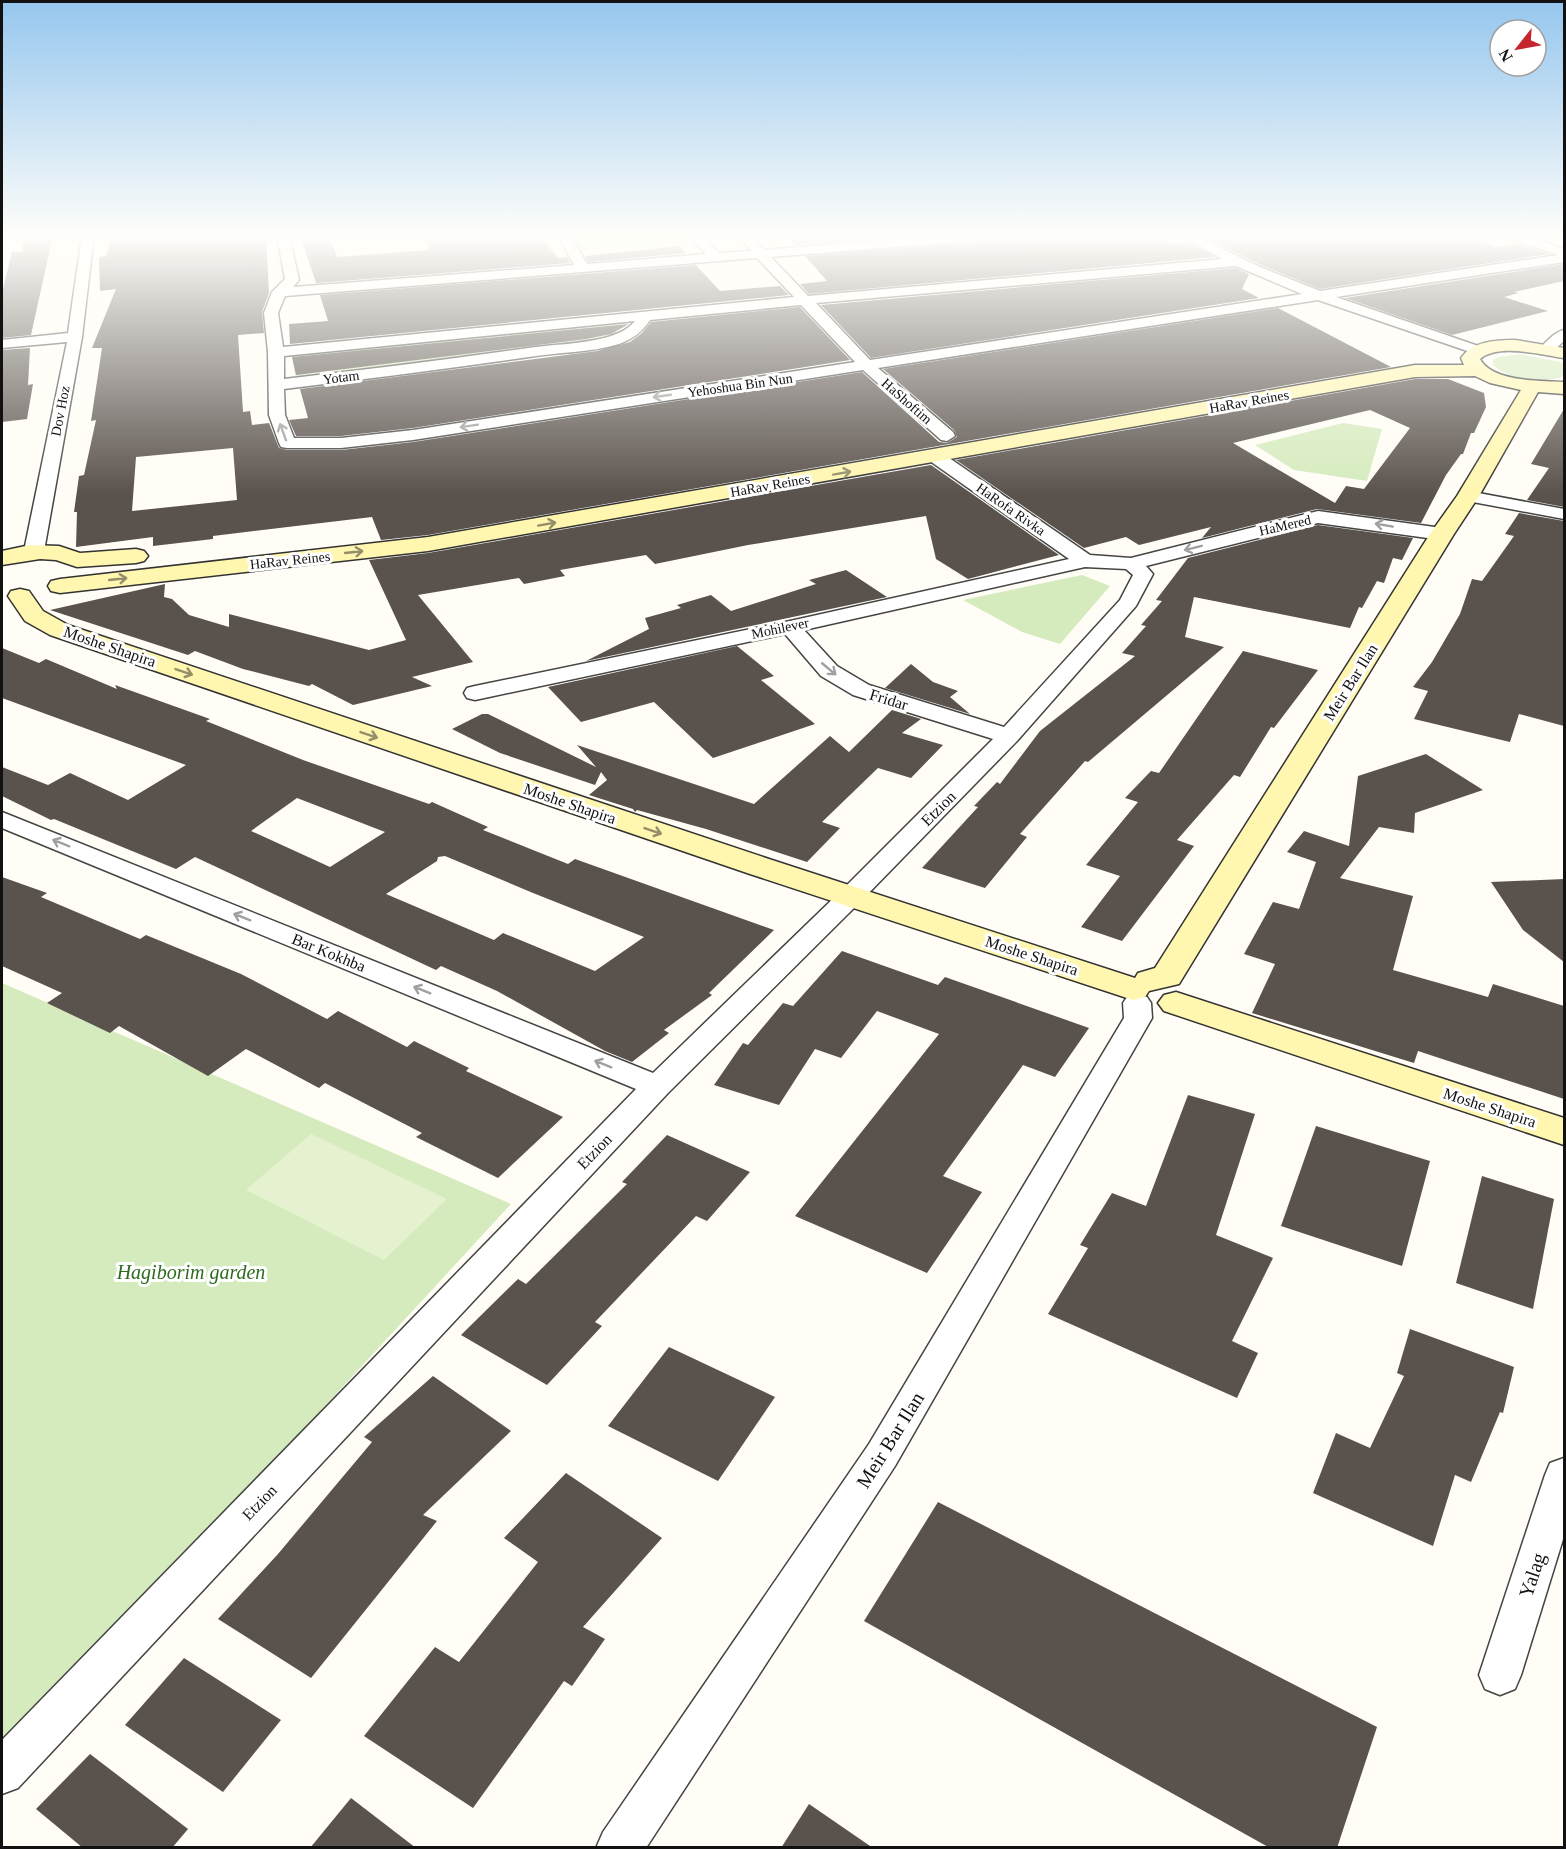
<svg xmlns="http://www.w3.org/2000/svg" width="1566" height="1849" font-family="Georgia,serif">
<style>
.green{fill:#d5ebbd}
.pitch{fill:#e6f2cf}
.building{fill:#5a524d;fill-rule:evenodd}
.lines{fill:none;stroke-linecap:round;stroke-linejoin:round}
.street-casing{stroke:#444;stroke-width:3}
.secondary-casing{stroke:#333;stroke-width:3}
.street{fill:#fff;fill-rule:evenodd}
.secondary{fill:#fff6b0;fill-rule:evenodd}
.oneway{stroke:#a0a0a0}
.oneway2{stroke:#948f68}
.labels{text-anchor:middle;stroke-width:6;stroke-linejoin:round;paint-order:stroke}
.far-street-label{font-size:14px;fill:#111;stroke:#fff}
.street-label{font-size:16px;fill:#111;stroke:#fff}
.near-park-label{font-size:20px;font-style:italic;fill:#2f6b1f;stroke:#fff}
.near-street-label{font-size:20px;fill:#111;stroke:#fff}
</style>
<rect width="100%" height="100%" fill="#fffdf5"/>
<g class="green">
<polygon points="572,235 685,235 690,241 580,250"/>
<polygon points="625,323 614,334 576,344 296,381 292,355"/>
<path d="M 1520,354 L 1560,362 L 1564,365 L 1564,376 C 1544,384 1509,380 1493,365 L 1493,360 L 1498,357 Z"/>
<polygon points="1343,423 1382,429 1367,481 1294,470 1255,445"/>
<polygon points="1082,575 1110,586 1060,644 1022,632 963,600"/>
<polygon points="2,983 511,1204 2,1757"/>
</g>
<polygon class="pitch" points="311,1134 447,1199 384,1260 246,1190"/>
<g class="building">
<polygon points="25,235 53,235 31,335 2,338 2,293 12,252 22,252"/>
<path d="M 170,235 L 266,235 L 269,293 L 262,312 L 264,333 L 238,335 L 243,412 L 250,411 L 252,425 L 269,423 L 279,448 L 287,450 L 341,450 L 413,442 L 862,372 L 939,442 L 947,443 L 957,437 L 954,430 L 883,369 L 1278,308 L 1391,367 L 428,535 L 381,540 L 372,517 L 213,536 L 213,539 L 153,546 L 153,537 L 76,547 L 77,512 L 74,512 L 79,476 L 84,475 L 96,420 L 91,421 L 102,348 L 92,348 L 116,289 L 100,291 L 99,257 L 106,256 L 111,239 ZM 233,448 L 237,500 L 132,511 L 136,457 Z"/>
<polygon points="300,235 329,235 337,257 430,250 426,235 539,235 558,258 567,257 570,263 316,283"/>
<polygon points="786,235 924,235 795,245"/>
<polygon points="1003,235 1158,235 1171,243 1187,242 1215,257 809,294 800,284 827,281 805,256 995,241"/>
<polygon points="1266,235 1467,235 1496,247 1518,244 1549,254 1320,289 1261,265 1210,240"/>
<polygon points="679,246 686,253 588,262 585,256"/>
<polygon points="1564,264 1564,281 1514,292 1519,293 1504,297 1548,311 1452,335 1345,298"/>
<polygon points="696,265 720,291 780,286 789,295 290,344 289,324 328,321 320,295"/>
<polygon points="1236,268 1249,274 1242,289 1259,298 871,358 821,305"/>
<polygon points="800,307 850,360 413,428 341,436 296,436 289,420 308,418 300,389 597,351 630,342 642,333 651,322"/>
<polygon points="629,324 611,334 586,339 296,375 292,357"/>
<polygon points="30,348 28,385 33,384 27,419 2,422 2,350"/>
<path d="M 1415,379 L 1448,379 L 1484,393 L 1486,407 L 1474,433 L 1471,433 L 1463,454 L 1461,454 L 1446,475 L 1421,523 L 1317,509 L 1202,538 L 1211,527 L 1139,545 L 1126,537 L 1084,548 L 956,460 ZM 1370,410 L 1410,428 L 1364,489 L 1346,486 L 1335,503 L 1233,443 Z"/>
<polygon points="1564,409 1564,507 1527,500 1549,468 1531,464"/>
<polygon points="931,465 1059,555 968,579 936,559 926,516 748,545 655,564 646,555 560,570 565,576 524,584 519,578 418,595 473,662 412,677 432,686 353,705 312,684 309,686 243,669 195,651 188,655 50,610 165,584 164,597 172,599 189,615 229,627 229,614 369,650 406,640 369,560 428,553"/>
<polygon points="1519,513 1564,521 1564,726 1519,714 1510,742 1414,719 1428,691 1413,687 1432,662 1460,614 1472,579 1482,581 1514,536 1505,534"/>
<polygon points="1318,525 1413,538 1402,560 1393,558 1384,583 1377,581 1362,608 1359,607 1350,628 1194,597 1185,637 1224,647 1088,762 1085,761 1020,834 1027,837 985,888 922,868 978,807 974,806 997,782 1000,784 1040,731 1135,656 1122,653 1146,626 1141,625 1162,601 1156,600 1188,558"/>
<polygon points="846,570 887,597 586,661 649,629 645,618 681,608 677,605 711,595 731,611 816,584 809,580"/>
<polygon points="737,646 774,676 761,680 815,724 713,758 654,702 581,722 548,687"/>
<path d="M 2,648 L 39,663 L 46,659 L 117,689 L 115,685 L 210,719 L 206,721 L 303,760 L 429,804 L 432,802 L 488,827 L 483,830 L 568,864 L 575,859 L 774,930 L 709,993 L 712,995 L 664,1030 L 669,1033 L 632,1062 L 605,1051 L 497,991 L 441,966 L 436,970 L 195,857 L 176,869 L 54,819 L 51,820 L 2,796 L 2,767 L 48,785 L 70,773 L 128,800 L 186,765 L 2,698 ZM 297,798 L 385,832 L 330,867 L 251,831 ZM 445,856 L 533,893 L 644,937 L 595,971 L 503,933 L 494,940 L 386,894 L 437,861 L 438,857 Z"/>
<polygon points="1243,651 1318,670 1274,728 1271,727 1240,777 1234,775 1177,840 1194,846 1122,941 1081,927 1120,876 1086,865 1138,802 1125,798 1151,771 1159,773"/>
<polygon points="911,664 933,682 958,691 950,697 970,714 885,688"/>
<polygon points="892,710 921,719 902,733 943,745 911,778 878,768 822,822 840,828 807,862 706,829 637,810 635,812 633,809 589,795 607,780 601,772 595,785 500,753 452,729 482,714 488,714 596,767 577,745 754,804 830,736 849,752"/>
<polygon points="1426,754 1483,790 1415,813 1414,833 1379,827 1340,878 1413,896 1393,970 1488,997 1493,984 1564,1006 1564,1099 1418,1051 1414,1063 1252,1013 1275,964 1244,954 1273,902 1299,909 1316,862 1287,852 1304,831 1349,846 1358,776"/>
<polygon points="2,877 47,893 41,897 140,939 146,935 241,974 327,1019 338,1011 407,1047 414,1041 469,1068 466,1071 563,1117 498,1178 416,1137 422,1133 325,1083 319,1088 246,1049 208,1076 119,1026 110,1033 47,1003 62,993 2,966"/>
<polygon points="1564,879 1564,962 1523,930 1491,882"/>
<polygon points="842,951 938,985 945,977 1089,1028 1055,1077 1023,1065 943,1176 982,1192 927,1273 795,1216 939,1034 877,1011 841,1058 815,1049 779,1105 714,1085 743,1043 748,1045 783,1003 793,1006"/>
<polygon points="1188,1095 1255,1114 1216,1235 1273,1258 1232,1341 1258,1353 1237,1398 1048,1314 1088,1248 1080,1245 1112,1193 1146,1206"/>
<polygon points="1316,1126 1430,1161 1402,1266 1281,1226"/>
<polygon points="667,1135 750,1172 707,1221 696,1216 595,1322 602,1326 547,1385 461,1335 518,1279 526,1284 627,1184 622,1182"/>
<polygon points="1482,1176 1554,1199 1533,1309 1456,1283"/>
<polygon points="1410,1329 1514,1367 1503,1413 1500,1412 1471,1482 1455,1475 1433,1546 1313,1493 1336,1433 1370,1448 1404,1376 1397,1373"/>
<polygon points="669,1347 775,1397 718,1481 608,1426"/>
<polygon points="433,1376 511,1431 423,1515 437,1521 311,1678 218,1619 278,1554 372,1442 364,1437"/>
<polygon points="566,1473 662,1538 583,1627 605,1639 572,1686 564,1681 473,1808 364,1736 435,1647 459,1662 538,1562 504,1538"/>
<polygon points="938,1502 1377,1727 1337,1848 1270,1848 864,1621"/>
<polygon points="184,1658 281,1720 223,1792 125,1725"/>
<polygon points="90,1754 188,1829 172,1848 83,1848 36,1809"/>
<polygon points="351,1798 416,1848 310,1848"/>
<polygon points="809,1804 873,1848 781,1848"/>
</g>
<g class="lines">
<defs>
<g id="street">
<polygon points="82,235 94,235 82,337 44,551 41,555 27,555 24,551 67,342 2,348 2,340 68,333"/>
<path d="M 277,235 L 289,235 L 299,280 L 293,287 L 574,265 L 558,235 L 570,235 L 587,264 L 706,254 L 688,235 L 701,235 L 719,253 L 751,251 L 739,235 L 750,235 L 764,250 L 950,235 L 1001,235 L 995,239 L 771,257 L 808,296 L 1222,259 L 1179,235 L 1194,235 L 1260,267 L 1320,291 L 1558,255 L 1508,238 L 1506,235 L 1524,235 L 1564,249 L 1564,262 L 1336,297 L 1484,348 L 1486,351 L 1484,354 L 1479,355 L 1318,300 L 878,368 L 953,432 L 955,436 L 947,441 L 941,440 L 863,370 L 413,440 L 341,448 L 287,448 L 281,447 L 279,443 L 269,415 L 268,352 L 264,313 L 272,292 L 285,279 ZM 757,258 L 794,297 L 283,347 L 278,313 L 285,296 ZM 1236,266 L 1302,294 L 870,360 L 816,303 ZM 801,305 L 855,362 L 413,430 L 341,438 L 294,438 L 285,415 L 284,389 C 366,379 447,369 529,357 C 559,352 589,353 619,344 C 633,339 642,332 650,320 ZM 635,321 C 629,329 618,334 608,337 C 580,345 550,344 521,349 C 442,360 364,370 284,379 L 284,356 Z"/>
<path d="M 1564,330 L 1564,341 L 1552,352 L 1542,352 L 1540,349 C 1545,342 1555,332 1564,330 Z"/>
<path d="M 936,452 L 942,453 L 1090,555 L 1131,558 L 1318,511 L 1442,528 L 1449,530 L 1451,534 L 1449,538 L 1442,540 L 1318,523 L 1146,566 L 1153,574 L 1136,606 L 1017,741 L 860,902 L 668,1093 L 18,1788 L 2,1794 L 2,1740 L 636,1089 L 2,828 L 2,812 L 653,1073 L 842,890 L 993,739 L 853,695 L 821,676 L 785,634 L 475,700 L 467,698 L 464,693 L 467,688 L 475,686 L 790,621 L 1069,559 L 930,461 L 927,457 L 930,453 ZM 1085,567 L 1126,569 L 1133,575 L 1120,600 L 1004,727 L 869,685 L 837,666 L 804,630 Z"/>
<polygon points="1468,491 1564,509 1564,519 1462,500 1459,496 1462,492"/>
<polygon points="1137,994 1147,997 1151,1003 1152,1018 895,1466 646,1848 596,1848 603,1832 869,1444 1124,1018 1123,1003 1127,997"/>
<polygon points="1564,1458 1564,1536 1521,1675 1515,1689 1500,1695 1485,1689 1479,1675 1545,1475 1550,1463"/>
</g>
<g id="secondary">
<path d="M 1515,340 L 1564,348 L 1564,358 C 1542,355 1499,343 1480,359 C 1492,382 1542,381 1564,382 L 1564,394 L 1538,392 L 1479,496 L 1454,534 L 1179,984 L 1149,991 L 1145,997 L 1133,1000 L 750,874 L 50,635 L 25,621 L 8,596 L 11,591 L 20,589 L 29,591 L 43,611 L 68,625 L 772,860 L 1135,978 L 1138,973 L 1155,968 L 1430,534 L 1457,496 L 1521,390 L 1490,383 L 1475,376 L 1415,377 L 428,551 L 60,593 L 51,591 L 48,586 L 51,581 L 60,579 L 428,537 L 1415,365 L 1464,365 L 1461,358 C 1473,341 1496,340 1515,340 Z"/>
<polygon points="30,545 59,546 80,553 136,549 144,551 148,556 144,561 136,563 77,567 56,560 40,559 2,565 2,551"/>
<polygon points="1176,992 1564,1118 1564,1145 1164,1011 1158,1003 1164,995"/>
</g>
</defs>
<use href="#street" class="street-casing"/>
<use href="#secondary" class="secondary-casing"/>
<use href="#street" class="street"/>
<use href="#secondary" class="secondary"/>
</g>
<defs><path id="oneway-shaft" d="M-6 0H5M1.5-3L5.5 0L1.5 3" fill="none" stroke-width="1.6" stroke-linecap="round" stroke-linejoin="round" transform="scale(1.5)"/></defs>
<g class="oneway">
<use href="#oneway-shaft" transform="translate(662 396) rotate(172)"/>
<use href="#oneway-shaft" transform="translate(469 426) rotate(171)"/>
<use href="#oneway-shaft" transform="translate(283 432) rotate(-110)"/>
<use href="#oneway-shaft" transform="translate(1384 525) rotate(-170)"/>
<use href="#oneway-shaft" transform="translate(1193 548) rotate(166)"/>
<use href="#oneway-shaft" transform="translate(829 669) rotate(40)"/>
<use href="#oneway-shaft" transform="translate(61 843) rotate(-158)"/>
<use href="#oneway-shaft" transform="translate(242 917) rotate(-158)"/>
<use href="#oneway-shaft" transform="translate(422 990) rotate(-158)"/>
<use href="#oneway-shaft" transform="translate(603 1064) rotate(-158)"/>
</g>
<g class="oneway2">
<use href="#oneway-shaft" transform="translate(842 473) rotate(-10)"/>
<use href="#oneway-shaft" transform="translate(547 524) rotate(-10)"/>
<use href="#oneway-shaft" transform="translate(354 552) rotate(-6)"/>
<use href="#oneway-shaft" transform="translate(118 579) rotate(-6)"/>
<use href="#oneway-shaft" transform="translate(184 672) rotate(19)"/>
<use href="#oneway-shaft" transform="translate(369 735) rotate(19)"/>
<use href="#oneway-shaft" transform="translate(653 831) rotate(19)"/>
</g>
<linearGradient id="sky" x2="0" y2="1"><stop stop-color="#95c6ee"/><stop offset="0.48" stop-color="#fffefa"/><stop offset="1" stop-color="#fffefa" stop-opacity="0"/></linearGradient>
<rect width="1566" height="494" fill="url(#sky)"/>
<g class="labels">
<g class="far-street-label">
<text transform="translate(341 377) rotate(-7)" y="5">Yotam</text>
<text transform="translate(740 385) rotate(-8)" y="5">Yehoshua Bin Nun</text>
<text transform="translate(907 401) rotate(41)" y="5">HaShoftim</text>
<text transform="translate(1249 401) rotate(-10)" y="5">HaRav Reines</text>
<text transform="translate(60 411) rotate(-79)" y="5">Dov Hoz</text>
<text transform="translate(770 485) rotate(-10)" y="5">HaRav Reines</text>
<text transform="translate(1011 509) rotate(35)" y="5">HaRofa Rivka</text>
<text transform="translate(1285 525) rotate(-13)" y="5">HaMered</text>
<text transform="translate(290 560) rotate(-6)" y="5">HaRav Reines</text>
<text transform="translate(780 628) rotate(-12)" y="5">Mohilever</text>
</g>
<g class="street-label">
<text transform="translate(110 646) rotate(19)" y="6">Moshe Shapira</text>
<text transform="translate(1350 682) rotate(-58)" y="6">Meir Bar Ilan</text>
<text transform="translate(889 699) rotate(17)" y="6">Fridar</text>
<text transform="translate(570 803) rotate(19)" y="6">Moshe Shapira</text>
<text transform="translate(938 808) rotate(-45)" y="6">Etzion</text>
<text transform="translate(329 952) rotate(22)" y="6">Bar Kokhba</text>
<text transform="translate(1032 955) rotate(18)" y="6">Moshe Shapira</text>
<text transform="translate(1490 1107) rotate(18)" y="6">Moshe Shapira</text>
<text transform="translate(594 1151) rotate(-46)" y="6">Etzion</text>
<text transform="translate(259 1502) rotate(-46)" y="6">Etzion</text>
</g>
<g class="near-park-label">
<text x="191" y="1279">Hagiborim garden</text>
</g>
<g class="near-street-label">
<text transform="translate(890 1440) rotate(-58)" y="7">Meir Bar Ilan</text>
<text transform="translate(1532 1575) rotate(-72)" y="7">Yalag</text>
</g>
</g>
<rect width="1566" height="1849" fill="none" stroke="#111111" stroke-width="6"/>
<g transform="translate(1518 48) rotate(239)"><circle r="28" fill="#ffffff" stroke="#a0a0a0" stroke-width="1.5"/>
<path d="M0-4.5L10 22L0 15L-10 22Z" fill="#c4262e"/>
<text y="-9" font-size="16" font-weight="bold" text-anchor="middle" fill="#111111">N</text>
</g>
</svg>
